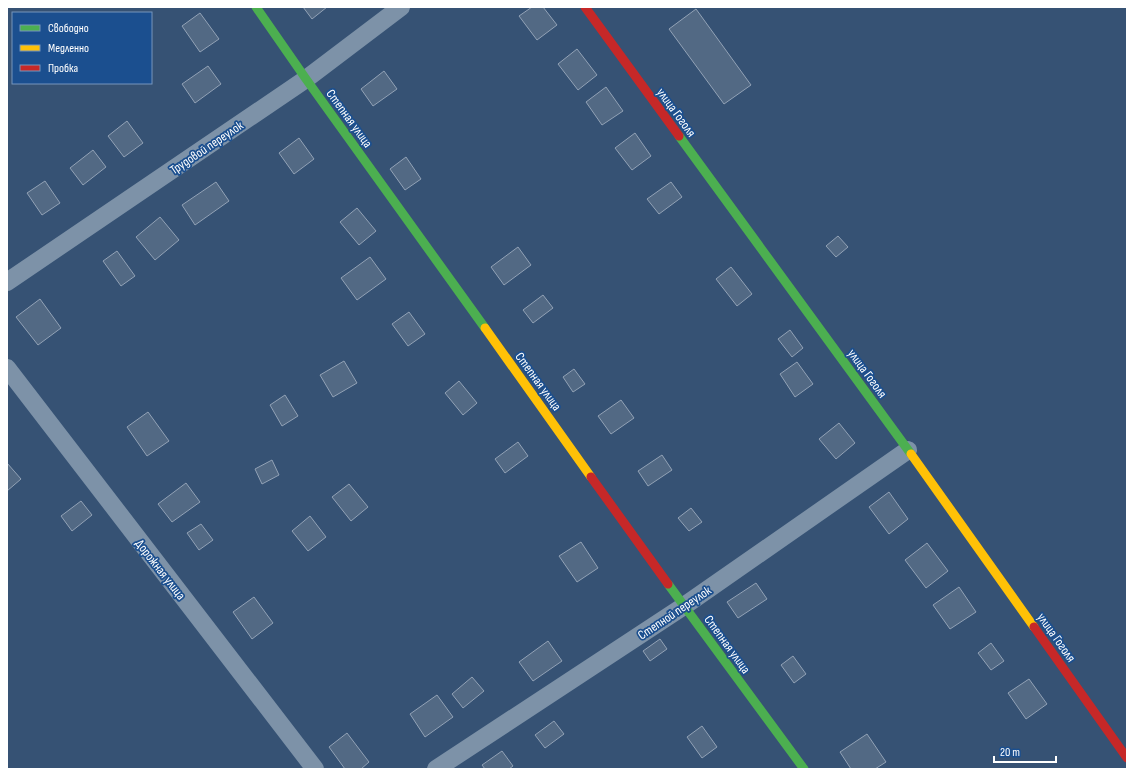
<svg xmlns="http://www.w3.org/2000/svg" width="1134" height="776" font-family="'Sofia Sans Condensed',sans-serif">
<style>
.building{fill:#526984;stroke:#92a2b6}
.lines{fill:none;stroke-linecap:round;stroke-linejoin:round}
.street{stroke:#7d92a8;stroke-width:18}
.fast{stroke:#4caf50;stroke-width:9}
.slow{stroke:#ffc107;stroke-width:9}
.jam{stroke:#c62828;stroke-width:9}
.labels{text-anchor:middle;stroke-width:3.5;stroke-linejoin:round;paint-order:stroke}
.street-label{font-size:13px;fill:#fff;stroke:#1b4f8f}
</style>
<rect width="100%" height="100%" fill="#365274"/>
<g class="building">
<polygon points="303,7 327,7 312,19"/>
<polygon points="532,7 543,7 557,25 537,40 519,16"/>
<polygon points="696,9 751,85 724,104 669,29"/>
<polygon points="200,13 219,39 200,52 182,26"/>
<polygon points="577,49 597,75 578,90 558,64"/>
<polygon points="208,66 221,84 195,103 182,84"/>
<polygon points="384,71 397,89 373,106 361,89"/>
<polygon points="606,87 623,111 602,125 586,102"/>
<polygon points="127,121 143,143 124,157 108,136"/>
<polygon points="635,133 651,156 632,170 615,148"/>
<polygon points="299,138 314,159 294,174 279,153"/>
<polygon points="93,150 106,167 83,185 70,168"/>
<polygon points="406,157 421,179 405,190 390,169"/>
<polygon points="45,181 60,203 42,215 27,193"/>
<polygon points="216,182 229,201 195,225 182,205"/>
<polygon points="671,182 682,197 659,214 647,199"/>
<polygon points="357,208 376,231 359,245 340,222"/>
<polygon points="160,217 179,240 155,260 136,237"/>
<polygon points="838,236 848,247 836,257 826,246"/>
<polygon points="518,247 531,265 504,285 491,267"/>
<polygon points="117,251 135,276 121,286 103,261"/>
<polygon points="370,257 386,279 357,300 341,278"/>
<polygon points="731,267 752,294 737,306 716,279"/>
<polygon points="543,295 553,308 533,323 523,310"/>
<polygon points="40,299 61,328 38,345 16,317"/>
<polygon points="409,312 425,334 408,346 392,324"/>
<polygon points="790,330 803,348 792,357 778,339"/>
<polygon points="344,361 357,383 333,397 320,375"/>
<polygon points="797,362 813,384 795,397 780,374"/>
<polygon points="574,369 585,384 573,392 563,377"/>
<polygon points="459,381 477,403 463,415 445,393"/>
<polygon points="285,395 298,416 282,426 270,405"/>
<polygon points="621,400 634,418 611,434 598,416"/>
<polygon points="148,412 169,441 147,456 127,427"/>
<polygon points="839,423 855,443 836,459 819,439"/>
<polygon points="518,442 528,456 505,473 495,459"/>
<polygon points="662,455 672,470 648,486 638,471"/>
<polygon points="272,460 279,475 262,484 255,469"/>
<polygon points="7,463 21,479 7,491"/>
<polygon points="186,483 200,502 172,522 158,504"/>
<polygon points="349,484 368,507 351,521 332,497"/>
<polygon points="889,492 908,519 889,534 869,507"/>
<polygon points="81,501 92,515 72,531 61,516"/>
<polygon points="691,508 702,522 689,531 678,518"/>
<polygon points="310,516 326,537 308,551 292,531"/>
<polygon points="201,524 213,540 199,550 187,533"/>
<polygon points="581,542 598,568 577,582 559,556"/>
<polygon points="927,543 948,571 926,588 905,560"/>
<polygon points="756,583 767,599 738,618 727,602"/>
<polygon points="959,587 976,612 950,629 933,605"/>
<polygon points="254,597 273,623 252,639 233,612"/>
<polygon points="660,639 667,649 650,661 643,651"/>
<polygon points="548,641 562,661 533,681 519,662"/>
<polygon points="991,643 1004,661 991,670 978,653"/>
<polygon points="793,656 806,674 794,683 781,665"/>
<polygon points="472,677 484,691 463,708 452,694"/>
<polygon points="1029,679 1047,704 1026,719 1008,693"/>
<polygon points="437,695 453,717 425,737 410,714"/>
<polygon points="554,721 564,734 545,748 535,735"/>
<polygon points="702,726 717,747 702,758 687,737"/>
<polygon points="347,733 369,762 361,769 345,769 329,747"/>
<polygon points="867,734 886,762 875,769 851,769 840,752"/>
<polygon points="502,751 513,766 509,769 485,769 482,765"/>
</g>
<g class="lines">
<g class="street">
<polyline points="7,282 306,79 401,7"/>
<polyline points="7,368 315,769"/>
<polyline points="436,769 684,606 908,450"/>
</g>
<g class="fast">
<polyline points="256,7 306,79 485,328"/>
<polyline points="679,136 911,454"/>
<polyline points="668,584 804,769"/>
</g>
<g class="slow">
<polyline points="485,328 591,477"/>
<polyline points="911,454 1034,627"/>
</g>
<g class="jam">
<polyline points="585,7 679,136"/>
<polyline points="591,477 668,584"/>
<polyline points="1034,627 1127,758"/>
</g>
</g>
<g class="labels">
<g class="street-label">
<text transform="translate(677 112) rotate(54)" y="5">улица Гоголя</text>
<text transform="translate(350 118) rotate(54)" y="5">Степная улица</text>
<text transform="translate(206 147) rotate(-34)" y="5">Трудовой переулок</text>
<text transform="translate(868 373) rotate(54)" y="5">улица Гоголя</text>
<text transform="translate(539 381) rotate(54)" y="5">Степная улица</text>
<text transform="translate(161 569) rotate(52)" y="5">Дорожная улица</text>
<text transform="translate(674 612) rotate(-34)" y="5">Степной переулок</text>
<text transform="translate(1057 637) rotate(55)" y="5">улица Гоголя</text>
<text transform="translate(728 644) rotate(54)" y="5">Степная улица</text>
</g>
</g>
<rect width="1134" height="776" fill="none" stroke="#ffffff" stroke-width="16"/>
<rect x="12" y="12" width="140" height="72" fill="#1b4f8f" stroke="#7695bc"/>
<rect x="20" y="25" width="20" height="6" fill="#4caf50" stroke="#7695bc"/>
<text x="48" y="32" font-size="12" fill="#ffffff">Свободно</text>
<rect x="20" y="45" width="20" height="6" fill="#ffc107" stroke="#7695bc"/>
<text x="48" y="52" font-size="12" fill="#ffffff">Медленно</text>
<rect x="20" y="65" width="20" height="6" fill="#c62828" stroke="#7695bc"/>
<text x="48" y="72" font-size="12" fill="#ffffff">Пробка</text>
<path d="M994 756v6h62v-6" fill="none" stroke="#ffffff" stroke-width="2"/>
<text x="1000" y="756" font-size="12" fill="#ffffff" stroke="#1b4f8f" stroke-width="3" paint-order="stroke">20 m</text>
</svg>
